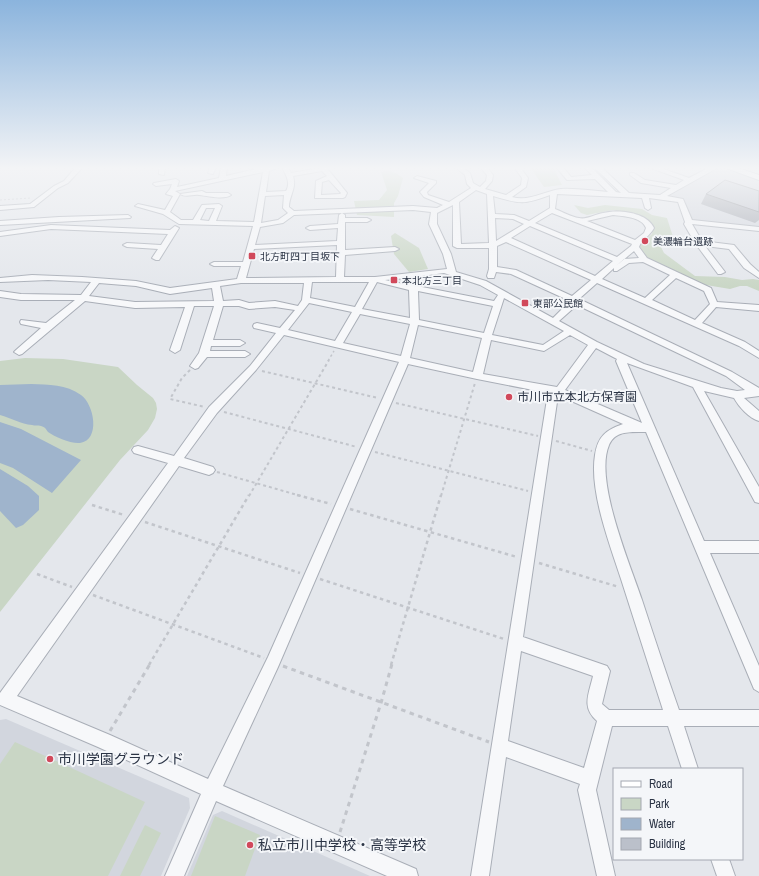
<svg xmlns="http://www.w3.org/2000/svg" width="759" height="876" font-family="'Archivo Narrow','Noto Sans JP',sans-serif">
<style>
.built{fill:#d2d6de}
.green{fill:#c9d6c5}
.water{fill:#9fb4cc}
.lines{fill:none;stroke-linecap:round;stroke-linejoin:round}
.minor-casing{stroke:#a9aeb7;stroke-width:2}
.major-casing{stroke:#a3abb8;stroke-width:2}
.path-far4{stroke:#c2c5cb;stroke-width:1;stroke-dasharray:2 2;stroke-linecap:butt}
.path-far3{stroke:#c2c5cb;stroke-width:1.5;stroke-dasharray:2.5 2.5;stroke-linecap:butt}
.path-far2{stroke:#c2c5cb;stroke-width:2;stroke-dasharray:3 3;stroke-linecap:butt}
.path-far1{stroke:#c2c5cb;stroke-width:2.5;stroke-dasharray:3.5 3.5;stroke-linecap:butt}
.path{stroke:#c2c5cb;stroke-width:3;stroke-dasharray:4.5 4.5;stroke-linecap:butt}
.minor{fill:#f7f8fa;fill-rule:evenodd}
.major{fill:#fff;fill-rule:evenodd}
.wall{fill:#a1a5ae}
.building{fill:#bbc0ca;stroke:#83868d}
.poi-dot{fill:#d1495b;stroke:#f4f6f9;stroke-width:1.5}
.labels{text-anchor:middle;stroke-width:4;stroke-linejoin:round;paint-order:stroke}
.far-poi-label{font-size:10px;fill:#2b3445;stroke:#f4f6f9;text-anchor:start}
.poi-label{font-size:12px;fill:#2b3445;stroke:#f4f6f9;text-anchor:start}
.near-poi-label{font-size:14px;fill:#2b3445;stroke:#f4f6f9;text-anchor:start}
</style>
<rect width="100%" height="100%" fill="#e4e7ec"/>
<g class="built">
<polygon points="719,168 759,180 759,228 691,220 683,200 667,196 691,181"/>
<polygon points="6,719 189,798 190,808 161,876 0,876 0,720"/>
<polygon points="222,811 370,876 187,876 213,815"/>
</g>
<g class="green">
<polygon points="530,167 553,167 562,185 544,187"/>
<polygon points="388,171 396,173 403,178 398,196 394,203 394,217 357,215 354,201 379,200 387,190 381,172"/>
<polygon points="574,205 588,208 605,205 642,209 652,215 667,218 674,240 662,244 661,247 664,253 695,276 725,277 742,280 753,279 759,280 759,291 747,286 740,286 730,289 706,285 681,276 647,259 639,246 652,234 653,226 643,217 634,214 613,210 587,215 581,213"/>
<polygon points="395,233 419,248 428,269 409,272 394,254 391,236"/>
<polygon points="25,358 63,359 118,367 137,385 153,398 156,403 157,409 155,418 148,430 120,460 0,612 0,361"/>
<polygon points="15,742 145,802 108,876 0,876 0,764"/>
<polygon points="215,816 260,835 245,876 191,876"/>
<polygon points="145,825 161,833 140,876 120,876"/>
</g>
<g class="water">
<path d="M 31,384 C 49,385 66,384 81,395 C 94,404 101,440 80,443 C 71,444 55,437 48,432 C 46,429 45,427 41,426 C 38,425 35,426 32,425 C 21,424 11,418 0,415 L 0,385 Z"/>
<polygon points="0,422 21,429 81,460 52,493 13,468 0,463"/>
<polygon points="0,469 28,486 39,496 39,510 23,525 16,528 0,511"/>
</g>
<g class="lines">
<defs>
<g id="minor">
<polygon points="76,167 83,167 68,183 58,188 34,207 0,210 0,206 30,204 54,186 64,181"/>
<polygon points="159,167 165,167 164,175 159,174"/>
<polygon points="210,167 216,167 213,174 208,173"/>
<path d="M 221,167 L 227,167 L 226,176 L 264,167 L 280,167 L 269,171 L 266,192 L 286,191 C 291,183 286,175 282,167 L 288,167 L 291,173 L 326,167 L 347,193 L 345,197 L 343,198 L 315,198 L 316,181 L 327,176 L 322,171 L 293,176 C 297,188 289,196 289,207 L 294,211 L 413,206 L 437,208 L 443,205 L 424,197 L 420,192 L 429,183 L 414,178 L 417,176 L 436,181 L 436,183 L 427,192 L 428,195 L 449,202 L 471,188 L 467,184 L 465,175 L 455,167 L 462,167 L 470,173 L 473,183 L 480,187 L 486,181 L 487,175 L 480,167 L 487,167 L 493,175 L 492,181 L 485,189 L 506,195 L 521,185 L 522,178 L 514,167 L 520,167 L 528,178 L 526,187 L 512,197 C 529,202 544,191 561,189 C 576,188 593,191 608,192 L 595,179 L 567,180 L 556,167 L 563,167 L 571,177 L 592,175 L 584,167 L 591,167 L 616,192 L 621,193 L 594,167 L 601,167 L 629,193 L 660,195 L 671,188 L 641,183 L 630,175 L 630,173 L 634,173 L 645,180 L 676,185 L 684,180 L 648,167 L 658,167 L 689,178 L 710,167 L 719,167 L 667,196 L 683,199 L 692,220 L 759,227 L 759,231 L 692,224 L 702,241 L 734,245 L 750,264 L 759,272 L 759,278 L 744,268 L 729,249 L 705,246 L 725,272 L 721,274 L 718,274 L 695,243 L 684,224 L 685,222 L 678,202 L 649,198 L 651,208 L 648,210 L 645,208 L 642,198 L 557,194 L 555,209 C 563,212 571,217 579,218 C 586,220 596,214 603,213 C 618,209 647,212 654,228 C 650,236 641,240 639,247 L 647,258 L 711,288 L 717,302 L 759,305 L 759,311 L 716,307 L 702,323 L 745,342 L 759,351 L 759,358 L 739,346 L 597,283 L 579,299 L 732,372 L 759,388 L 759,396 L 744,398 L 759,411 L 759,421 C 749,418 739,407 734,398 L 704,391 L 759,487 L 759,503 L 755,502 L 693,387 L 627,363 L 704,541 L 759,541 L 759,553 L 710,553 L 759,666 L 759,692 L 754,689 L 646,432 C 632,432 615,430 609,445 C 594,480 630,564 642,600 C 654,637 666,673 679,710 L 759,710 L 759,726 L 684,726 L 698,769 L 682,769 L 668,726 L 612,726 L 596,790 L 615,876 L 597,876 L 578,790 L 580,784 L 506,757 L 489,876 L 471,876 L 548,393 L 477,379 L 408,364 L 278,667 L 223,786 L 416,869 L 418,876 L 387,876 L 216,801 L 184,876 L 165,876 L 201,794 L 98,747 L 0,705 L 0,693 L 168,463 L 134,453 L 132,450 L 134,447 L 138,446 L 174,456 L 209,407 L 250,366 L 276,333 L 254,328 L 253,326 L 254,324 L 257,323 L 280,328 L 295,310 L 275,307 L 249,309 L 239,306 L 223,306 L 213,340 L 240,340 L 245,343 L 240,346 L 211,346 L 210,351 L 245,351 L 250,354 L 245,357 L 207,357 L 198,368 L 195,369 L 190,366 L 199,353 L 214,306 L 194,306 L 180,350 L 175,353 L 170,350 L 185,307 L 135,308 L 85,301 L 22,354 L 19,355 L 14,352 L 16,350 L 41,328 L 21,324 L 20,322 L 21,320 L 46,323 L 75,300 L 21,300 L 0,297 L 0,291 L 21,294 L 81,295 L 91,282 L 48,280 L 0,282 L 0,278 L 32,275 L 82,277 L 136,281 L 170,288 L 237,279 L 241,266 L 214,266 L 210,264 L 214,262 L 243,262 L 253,226 L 179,224 L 163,214 L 135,206 L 138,204 L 165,210 L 173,196 L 166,194 L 170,189 L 172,184 L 156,186 L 153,184 L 154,183 L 176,179 L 179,181 L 177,187 L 219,178 ZM 263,172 L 254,222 L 216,221 L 222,206 L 219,204 L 202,205 L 193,220 L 181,220 L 170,212 L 180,194 C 186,198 193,194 199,195 C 208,196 224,200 231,195 L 228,193 L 206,193 L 202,191 L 180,194 L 175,191 ZM 329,180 L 341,193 L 340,194 L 321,195 L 322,182 ZM 476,190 L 487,194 L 489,243 L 461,244 L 459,202 ZM 284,195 L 283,208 L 288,213 L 278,220 L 261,223 L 265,196 ZM 550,195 L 550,208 L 529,221 L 514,215 L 495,214 L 493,196 C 521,204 523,205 550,195 ZM 453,205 L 453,246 L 457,248 L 489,248 L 489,269 L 487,276 L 488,278 L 494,278 L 496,272 L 511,274 L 570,301 L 553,318 L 486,281 L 456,272 L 451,254 L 437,224 L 437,213 ZM 206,208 L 215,208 L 209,221 L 200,220 ZM 413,210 L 431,212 L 429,224 L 443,254 L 447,269 L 375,277 L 344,277 L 345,255 L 395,251 L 399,249 L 395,247 L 345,250 L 345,222 L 367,222 L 371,220 L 367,218 L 345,218 L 345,215 L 342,213 ZM 342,213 L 339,215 L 338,224 L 310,226 L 306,228 L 310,230 L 338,228 L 337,241 L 255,245 L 260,227 L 283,223 L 294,215 ZM 552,213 L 632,244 L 631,246 L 617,257 L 535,223 ZM 613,215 C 623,216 642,217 646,228 L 644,233 L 635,240 L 587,221 ZM 495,218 L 513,219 L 524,224 L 496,241 ZM 530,226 L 613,261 L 595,276 L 511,238 ZM 506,242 L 591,280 L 572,296 L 516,270 L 497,267 L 497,246 ZM 337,245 L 336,277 L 246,278 L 254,249 ZM 634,251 L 639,258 L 624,259 L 616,266 ZM 643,262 L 670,275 L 645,298 L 602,279 L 614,268 L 614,271 L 617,271 L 629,263 ZM 444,273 L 480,285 L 498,295 L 494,301 L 417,286 L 414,277 ZM 407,278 L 408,285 L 385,280 ZM 676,278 L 704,291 L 710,304 L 695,320 L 652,300 ZM 312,282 L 369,282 L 355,307 L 310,298 ZM 377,282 L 409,290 L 410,318 L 362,309 ZM 99,283 L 136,286 L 170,294 L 212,288 L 214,301 L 135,302 L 89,296 ZM 241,283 L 304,283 L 302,300 L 298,306 L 275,301 L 249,303 L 239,300 L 223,301 L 220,286 ZM 418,291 L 493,306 L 484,333 L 419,320 ZM 504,298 L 564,331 L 543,345 L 492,335 ZM 309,303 L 352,312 L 335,341 L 288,330 ZM 577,305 L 726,376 L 745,390 L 737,391 L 721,388 L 644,364 L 597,342 L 559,321 ZM 360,314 L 410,324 L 401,356 L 343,343 ZM 418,325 L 482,338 L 473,372 L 410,358 ZM 284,335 L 399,362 L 268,657 L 208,779 L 110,735 L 17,696 L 179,466 L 209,475 L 213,473 L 215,470 L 213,467 L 184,458 L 217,413 L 256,370 ZM 570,335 L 588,345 L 557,387 L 483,374 L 491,340 L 544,351 ZM 596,348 L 617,359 L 616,361 L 642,423 L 565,390 ZM 558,395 L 623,424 C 606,430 598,436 595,455 C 589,491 610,545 621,579 C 635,623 649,666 663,710 L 609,710 L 602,704 L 610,671 L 607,666 L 523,637 ZM 521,651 L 593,676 C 589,694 581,707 597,721 L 584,768 L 508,741 Z"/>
<polygon points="128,215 131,217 130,218 0,225 0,221 59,217"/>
<polygon points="51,225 170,230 175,226 179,228 159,260 156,260 152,258 158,249 127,247 123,245 127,243 161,245 168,234 51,229 0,236 0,232"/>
<polygon points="711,859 729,859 735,876 717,876"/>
</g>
<polygon id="major" points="723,167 735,167 759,175 759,180"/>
</defs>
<use href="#minor" class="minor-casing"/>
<use href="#major" class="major-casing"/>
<polyline class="path-far4" points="0,200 31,198"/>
<polyline class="path-far3" points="328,361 334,351"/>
<g class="path-far2">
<polyline points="190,370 182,378 170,399 205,407"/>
<polyline points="262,371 378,398"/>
<polyline points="396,403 538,436"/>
<polyline points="224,412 357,447"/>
<polyline points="556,441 592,451"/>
<polyline points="375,452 528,491"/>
<polyline points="217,472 301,496"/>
<polyline points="249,496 329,360"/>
<polyline points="441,496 475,383"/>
</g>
<g class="path-far1">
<polyline points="297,495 331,504"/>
<polyline points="92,505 124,515"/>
<polyline points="350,509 517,557"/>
<polyline points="145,522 300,573"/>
<polyline points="539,563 619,587"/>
<polyline points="37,574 72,587"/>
<polyline points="320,579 504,639"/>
<polyline points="93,595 264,658"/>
<polyline points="149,665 249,495"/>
<polyline points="391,665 441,495"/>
</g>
<g class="path">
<polyline points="283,666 489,742"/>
<polyline points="110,731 150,664"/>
<polyline points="340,832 381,703 392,664"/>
</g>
<use href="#minor" class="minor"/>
<use href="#major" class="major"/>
</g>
<polygon class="wall" points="759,191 759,220 755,223 701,204 706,194"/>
<polygon class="building" points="725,180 759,191 759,212 706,194"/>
<linearGradient id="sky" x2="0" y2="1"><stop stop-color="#8bb4dd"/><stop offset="0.58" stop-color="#f3f4f6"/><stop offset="1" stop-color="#f3f4f6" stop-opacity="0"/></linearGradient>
<rect width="759" height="290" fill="url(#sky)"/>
<g class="poi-dot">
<circle cx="645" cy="241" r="4"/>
<rect x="248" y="252" width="8" height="8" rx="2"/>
<rect x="390" y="276" width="8" height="8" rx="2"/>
<rect x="521" y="299" width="8" height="8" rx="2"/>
<circle cx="509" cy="397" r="4"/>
<circle cx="50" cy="759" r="4"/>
<circle cx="250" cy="845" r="4"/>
</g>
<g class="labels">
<g class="far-poi-label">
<text x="653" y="245">美濃輪台遺跡</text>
<text x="260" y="260">北方町四丁目坂下</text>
<text x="402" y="284">本北方三丁目</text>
<text x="533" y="307">東部公民館</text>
</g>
<g class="poi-label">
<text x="517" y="401">市川市立本北方保育園</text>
</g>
<g class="near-poi-label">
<text x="58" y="764">市川学園グラウンド</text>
<text x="258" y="850">私立市川中学校・高等学校</text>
</g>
</g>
<rect x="613" y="768" width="130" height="92" fill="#f4f6f9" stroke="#a4a8b1"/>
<rect x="621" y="781" width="20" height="6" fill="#ffffff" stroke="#a4a8b1"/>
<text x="649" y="788" font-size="12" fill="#2b3445">Road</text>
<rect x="621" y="798" width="20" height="12" fill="#c9d6c5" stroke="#a4a8b1"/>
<text x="649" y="808" font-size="12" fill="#2b3445">Park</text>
<rect x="621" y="818" width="20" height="12" fill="#9fb4cc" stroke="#a4a8b1"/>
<text x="649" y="828" font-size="12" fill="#2b3445">Water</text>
<rect x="621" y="838" width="20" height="12" fill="#bbc0ca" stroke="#a4a8b1"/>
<text x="649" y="848" font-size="12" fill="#2b3445">Building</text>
</svg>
